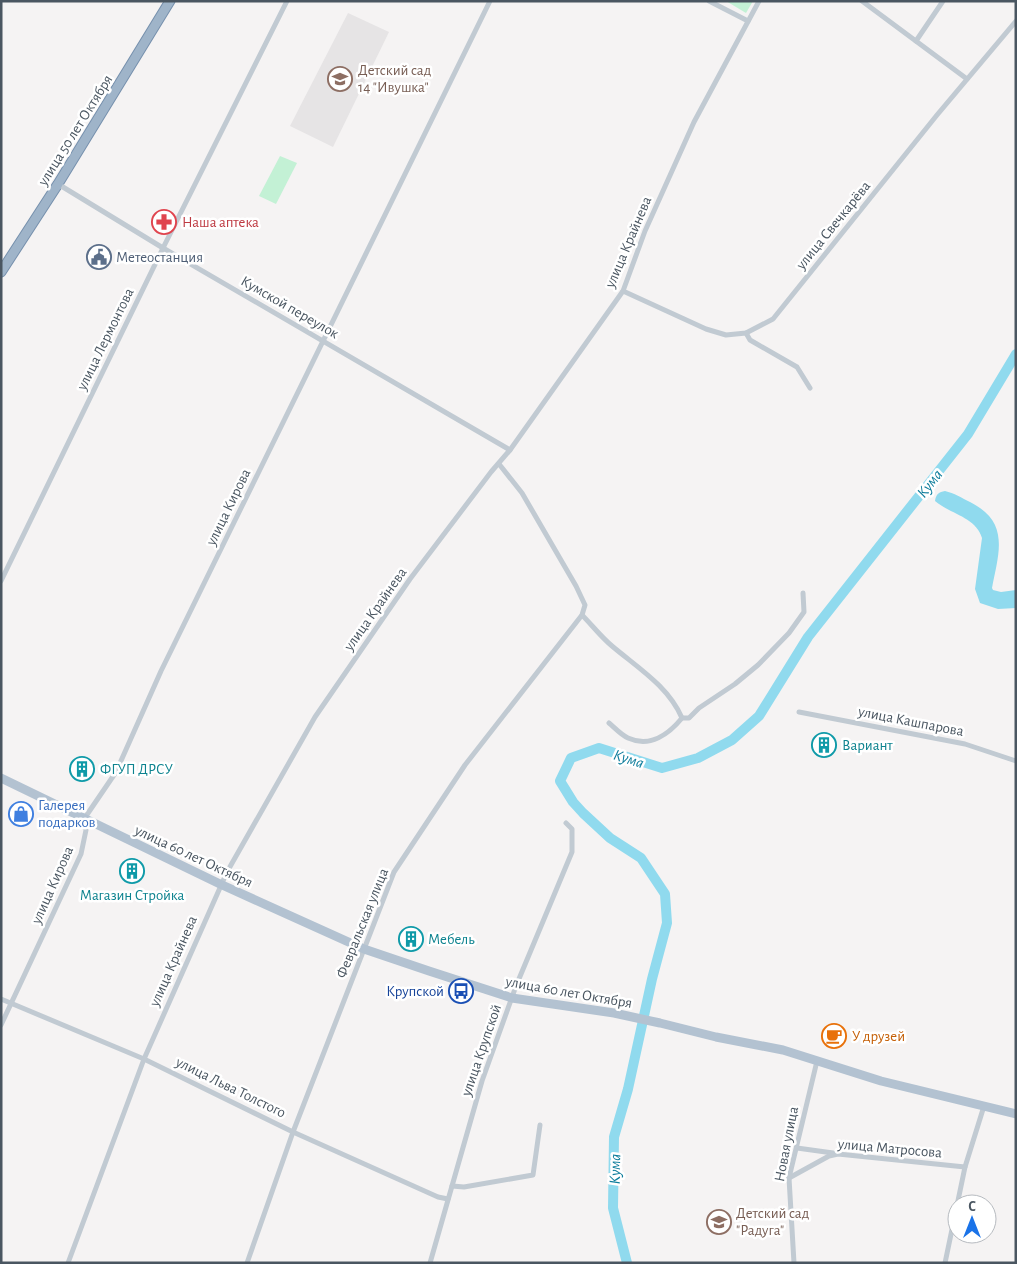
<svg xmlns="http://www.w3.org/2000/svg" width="1017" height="1264" font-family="'Alegreya Sans',sans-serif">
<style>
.education{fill:#e6e4e5}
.green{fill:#c3f1d5}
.water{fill:#90daee}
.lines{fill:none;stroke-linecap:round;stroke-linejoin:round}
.river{stroke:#90daee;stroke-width:10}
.trunk-casing{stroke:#7690ad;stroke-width:11}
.minor{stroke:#c1cad2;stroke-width:5}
.primary{stroke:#b3c2d1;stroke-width:9}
.trunk{stroke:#9fb4c9;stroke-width:9}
.labels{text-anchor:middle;stroke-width:5;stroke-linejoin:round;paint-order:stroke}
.education-label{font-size:15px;fill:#785e54;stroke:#fff;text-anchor:start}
.street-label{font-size:15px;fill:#4a5661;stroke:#fff}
.health-label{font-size:15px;fill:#be3a42;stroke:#fff;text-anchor:start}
.service-label{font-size:15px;fill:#4e5e75;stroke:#fff;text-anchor:start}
.culture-label{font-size:15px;fill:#0d838f;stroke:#fff;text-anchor:start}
.shop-label{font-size:15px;fill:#366cbe;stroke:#fff;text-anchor:start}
.transit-label{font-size:15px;fill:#164399;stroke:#fff;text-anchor:end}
.food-label{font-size:15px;fill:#c56008;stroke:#fff;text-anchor:start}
.water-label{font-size:16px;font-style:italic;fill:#0c7c9b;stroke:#fff}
</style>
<rect width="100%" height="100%" fill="#f5f3f3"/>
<polygon class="education" points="348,13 389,32 333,147 290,126"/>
<g class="green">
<polygon points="726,1 753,1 746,13"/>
<polygon points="280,156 297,163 276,204 259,196"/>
</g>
<path class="water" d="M 945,491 C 954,493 962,498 970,502 C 1010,522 999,552 992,588 L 993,590 L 1001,592 L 1016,590 L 1016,608 L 998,609 L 980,603 L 975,589 L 982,538 C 976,517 950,514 935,501 C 936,494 939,492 945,491 Z"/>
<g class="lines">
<polyline class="river" points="627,1263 613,1208 614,1137 628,1089 652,979 667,923 665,894 641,858 610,838 583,813 573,802 560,781 571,758 599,748 662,768 698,758 732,740 759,716 808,637 968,434 1016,354"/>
<defs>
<polyline id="trunk" points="1,272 58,184 170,1"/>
</defs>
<use href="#trunk" class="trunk-casing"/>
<g class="minor">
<polyline points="709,1 748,21"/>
<polyline points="862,1 967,79"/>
<polyline points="916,41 943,1"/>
<polyline points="58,184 163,248 510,450"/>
<polyline points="623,291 706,329 726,335 746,333 773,319 937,115 1016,21"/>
<polyline points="746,333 750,340 797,367 810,388"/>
<polyline points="1,581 163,248 287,1"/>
<path d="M 582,615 C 592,625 601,637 612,646 C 638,668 668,686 682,718"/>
<polyline points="799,712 965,744 1016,761"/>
<path d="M 609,723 C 615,728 621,735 628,738 C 650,748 669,734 682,718 L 689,718 L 699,708 L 735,684 L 758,665 L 789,633 L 804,612 L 803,593"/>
<polyline points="1,999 144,1059 293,1132 438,1197 448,1199"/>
<polyline points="1,1025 81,854 86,830 84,819 116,772 161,671 490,1"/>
<polyline points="797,1148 833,1153"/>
<polyline points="789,1178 829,1156 838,1154 965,1167"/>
<polyline points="452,1186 464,1187 533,1175 540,1125"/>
<polyline points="68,1263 144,1059 227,872 315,717 410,579 491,472 510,450 623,291 645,231 694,122 759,1"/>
<polyline points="247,1263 293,1132 394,872 465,765 582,615 585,605 576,586 522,493 499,464"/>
<polyline points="430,1263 482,1081 516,986 572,852 572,829 566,823"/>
<polyline points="794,1263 789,1178 817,1061"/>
<polyline points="945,1263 965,1167 984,1106"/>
</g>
<polyline class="primary" points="1,778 220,884 364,949 429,971 512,998 614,1013 660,1023 716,1037 783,1050 881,1081 1016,1114"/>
<use href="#trunk" class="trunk"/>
</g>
<defs>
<symbol id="school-ring" viewBox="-11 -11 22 22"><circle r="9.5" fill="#fff" stroke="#8d6e63" stroke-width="1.5"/><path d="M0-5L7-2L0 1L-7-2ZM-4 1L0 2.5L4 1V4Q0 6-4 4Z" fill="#8d6e63"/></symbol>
<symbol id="pharmacy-ring" viewBox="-11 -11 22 22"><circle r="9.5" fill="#fff" stroke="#e0444e" stroke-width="1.5"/><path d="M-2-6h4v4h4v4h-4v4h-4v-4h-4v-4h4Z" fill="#e0444e"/></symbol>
<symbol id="civic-ring" viewBox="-11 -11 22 22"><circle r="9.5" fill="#fff" stroke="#5c6f8a" stroke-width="1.5"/><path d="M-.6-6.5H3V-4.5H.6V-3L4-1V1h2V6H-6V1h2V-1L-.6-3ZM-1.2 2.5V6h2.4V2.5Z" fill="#5c6f8a"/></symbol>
<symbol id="building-ring" viewBox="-11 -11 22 22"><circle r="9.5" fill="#fff" stroke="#0f9aa8" stroke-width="1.5"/><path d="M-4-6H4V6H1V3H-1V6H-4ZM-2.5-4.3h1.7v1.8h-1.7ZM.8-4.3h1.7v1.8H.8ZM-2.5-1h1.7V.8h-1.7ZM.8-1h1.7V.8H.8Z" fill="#0f9aa8"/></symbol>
<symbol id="shop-ring" viewBox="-11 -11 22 22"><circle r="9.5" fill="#fff" stroke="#3f7fe0" stroke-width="1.5"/><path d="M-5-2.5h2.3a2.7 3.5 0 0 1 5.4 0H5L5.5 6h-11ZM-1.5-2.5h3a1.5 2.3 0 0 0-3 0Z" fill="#3f7fe0"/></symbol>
<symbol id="bus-ring" viewBox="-11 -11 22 22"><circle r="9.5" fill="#fff" stroke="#1a4fb4" stroke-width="1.5"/><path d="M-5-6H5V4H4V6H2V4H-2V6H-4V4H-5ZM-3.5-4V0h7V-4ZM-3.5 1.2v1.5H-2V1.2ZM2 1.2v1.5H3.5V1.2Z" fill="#1a4fb4"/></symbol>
<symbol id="cafe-ring" viewBox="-11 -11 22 22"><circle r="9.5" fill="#fff" stroke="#e8710a" stroke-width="1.5"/><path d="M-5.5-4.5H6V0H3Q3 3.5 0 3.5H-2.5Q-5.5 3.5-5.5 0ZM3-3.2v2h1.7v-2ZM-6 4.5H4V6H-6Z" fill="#e8710a"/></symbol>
</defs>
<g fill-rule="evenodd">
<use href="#school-ring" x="326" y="65" width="28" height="28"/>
<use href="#pharmacy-ring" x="150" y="208" width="28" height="28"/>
<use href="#civic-ring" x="85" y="243" width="28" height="28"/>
<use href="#building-ring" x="810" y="731" width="28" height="28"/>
<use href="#building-ring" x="68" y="755" width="28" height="28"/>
<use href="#shop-ring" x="7" y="800" width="28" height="28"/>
<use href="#building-ring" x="118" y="857" width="28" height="28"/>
<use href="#building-ring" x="397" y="925" width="28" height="28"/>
<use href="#bus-ring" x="447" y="977" width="28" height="28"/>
<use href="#cafe-ring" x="820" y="1022" width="28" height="28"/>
<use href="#school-ring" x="705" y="1208" width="28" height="28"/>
</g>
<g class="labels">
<g class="education-label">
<text x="358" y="75">Детский сад<tspan x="358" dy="17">14 "Ивушка"</tspan></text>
<text x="736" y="1218">Детский сад<tspan x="736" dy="17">"Радуга"</tspan></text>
</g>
<g class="street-label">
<text transform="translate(75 130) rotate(-58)" y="5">улица 50 лет Октября</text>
<text transform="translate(833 225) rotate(-51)" y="5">улица Свечкарёва</text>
<text transform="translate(628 242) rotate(-67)" y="5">улица Крайнева</text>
<text transform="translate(290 307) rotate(30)" y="5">Кумской переулок</text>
<text transform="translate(105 339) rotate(-64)" y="5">улица Лермонтова</text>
<text transform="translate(228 507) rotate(-64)" y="5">улица Кирова</text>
<text transform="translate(375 609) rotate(-55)" y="5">улица Крайнева</text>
<text transform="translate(911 721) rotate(11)" y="5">улица Кашпарова</text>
<text transform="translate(194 856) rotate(25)" y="5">улица 60 лет Октября</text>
<text transform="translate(52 885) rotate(-66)" y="5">улица Кирова</text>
<text transform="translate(362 923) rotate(-68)" y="5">Февральская улица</text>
<text transform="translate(173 961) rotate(-66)" y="5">улица Крайнева</text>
<text transform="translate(569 992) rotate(10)" y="5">улица 60 лет Октября</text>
<text transform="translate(481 1050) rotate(-71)" y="5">улица Крупской</text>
<text transform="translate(231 1087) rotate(26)" y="5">улица Льва Толстого</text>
<text transform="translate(786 1144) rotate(-79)" y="5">Новая улица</text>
<text transform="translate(890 1148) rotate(5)" y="5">улица Матросова</text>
</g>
<g class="health-label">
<text x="182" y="227">Наша аптека</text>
</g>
<g class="service-label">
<text x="116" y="262">Метеостанция</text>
</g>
<g class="culture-label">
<text x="842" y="750">Вариант</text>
<text x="100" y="774">ФГУП ДРСУ</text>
<text x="132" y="900" text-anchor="middle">Магазин Стройка</text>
<text x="428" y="944">Мебель</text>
</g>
<g class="shop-label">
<text x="38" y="810">Галерея<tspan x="38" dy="17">подарков</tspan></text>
</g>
<g class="transit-label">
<text x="444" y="996">Крупской</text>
</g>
<g class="food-label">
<text x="852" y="1041">У друзей</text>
</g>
<g class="water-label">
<text transform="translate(929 483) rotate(-52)" y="6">Кума</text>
<text transform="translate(629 758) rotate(18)" y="6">Кума</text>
<text transform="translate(614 1169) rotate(-89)" y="6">Кума</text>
</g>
</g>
<rect width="1017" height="1264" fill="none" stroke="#4a5661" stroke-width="5"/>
<g transform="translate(972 1219)"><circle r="24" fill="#ffffff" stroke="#b7bbc0"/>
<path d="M0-4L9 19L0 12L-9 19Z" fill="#1a73e8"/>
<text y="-8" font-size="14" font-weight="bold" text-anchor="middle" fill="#4a5661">С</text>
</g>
</svg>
